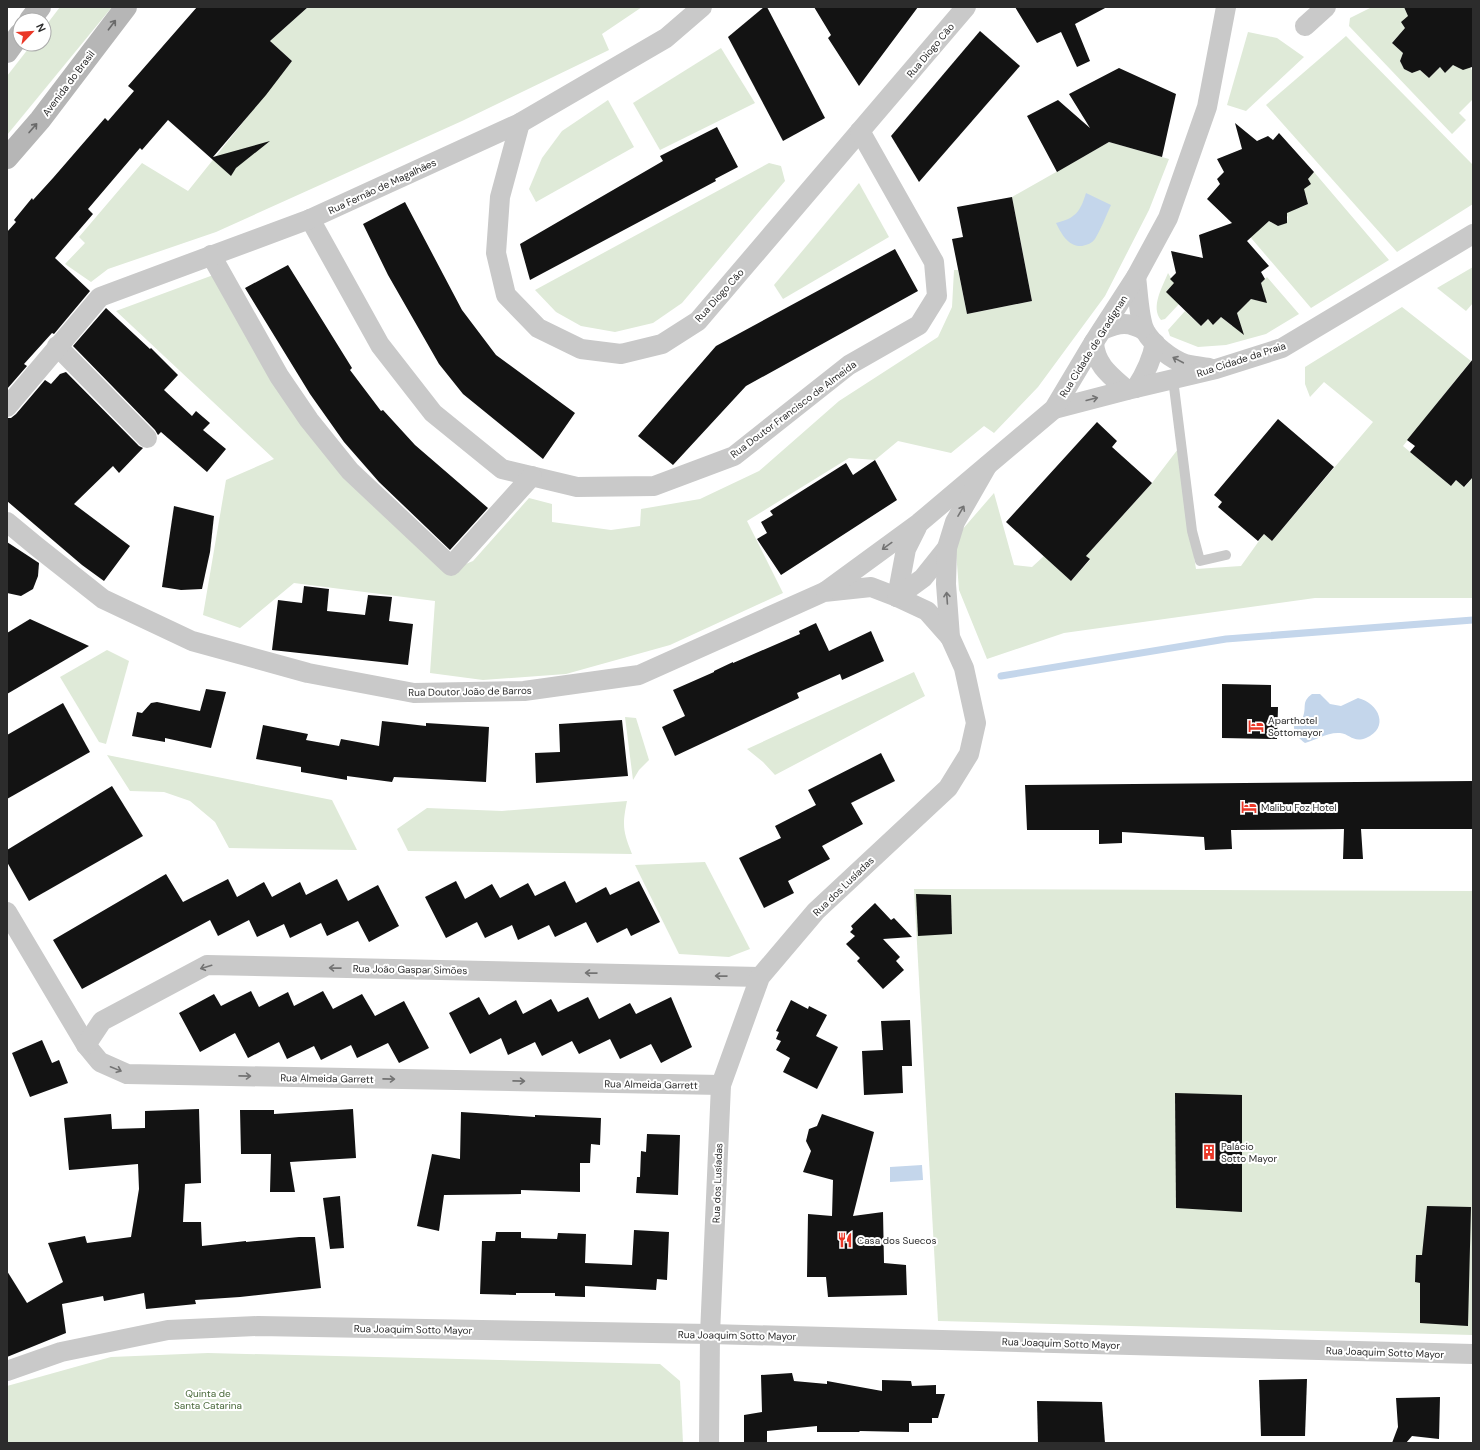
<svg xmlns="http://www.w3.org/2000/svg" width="1480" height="1450" font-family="'DM Sans',sans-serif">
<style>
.green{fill:#dfead8}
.water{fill:#c4d6eb}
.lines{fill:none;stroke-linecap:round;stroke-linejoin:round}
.stream{stroke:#c4d6eb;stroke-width:7}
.building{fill:#131313}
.service{stroke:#c9c9c9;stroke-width:10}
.minor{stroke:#c9c9c9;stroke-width:20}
.secondary{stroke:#b6b6b6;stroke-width:22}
.oneway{stroke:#6a6a6a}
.oneway2{stroke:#737373}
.labels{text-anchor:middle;stroke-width:4;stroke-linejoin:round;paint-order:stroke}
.street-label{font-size:10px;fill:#2c2c2c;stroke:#fff}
.poi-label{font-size:10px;fill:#2c2c2c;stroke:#fff;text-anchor:start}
.park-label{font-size:10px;fill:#486839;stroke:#fff}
</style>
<rect width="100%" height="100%" fill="#fff"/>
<g class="green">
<polygon points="60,7 112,7 7,135 7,76 32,44 44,44 44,28"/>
<polygon points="308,7 642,7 602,34 609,50 462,121 216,232 108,269 91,282 65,264 85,243 79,237 142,163 188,191 292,61 270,41"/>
<polygon points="1372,7 1404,7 1410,15 1405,28 1392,43 1403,53 1400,61 1404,69 1412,73 1420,70 1429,78 1440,67 1445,73 1453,65 1470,67 1473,72 1473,99 1459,113 1466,120 1452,134 1349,26 1350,18"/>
<polygon points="1248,32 1277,38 1304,57 1246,111 1227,105"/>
<polygon points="1346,36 1473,165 1473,204 1397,252 1266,105"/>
<polygon points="721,48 755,103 660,150 633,103"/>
<polygon points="608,100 634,147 536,202 529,189 542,158 562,131"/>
<polygon points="1109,142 1169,159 1149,210 1105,296 1038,387 994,433 984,426 951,453 898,441 875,460 849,458 747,521 783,593 670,645 566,674 483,680 430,673 435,601 294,583 240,628 203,615 226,480 274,459 116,311 216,274 273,378 451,570 473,561 529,498 552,504 552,522 611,530 640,526 641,509 700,499 759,471 839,401 938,337 952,307 954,270 958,270 967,314 1032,301 1012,197"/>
<polygon points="769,163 781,166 785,181 682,303 653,323 615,332 581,326 556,312 535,290"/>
<polygon points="1314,172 1389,260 1311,308 1246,232 1255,223 1260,229 1269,221 1278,226 1287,222 1288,217 1285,213 1295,204 1300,208 1308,204 1306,195 1301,191 1308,179"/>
<polygon points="859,183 889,237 783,299 774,285"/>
<polygon points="1473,267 1473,303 1466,311 1437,288"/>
<path d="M 1168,273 L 1174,283 L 1179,304 L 1165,319 L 1161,320 C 1150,307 1163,286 1168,273 Z"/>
<polygon points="1267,277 1299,314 1266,334 1226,345 1198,347 1170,336 1168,330 1185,311 1201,326 1208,319 1213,325 1221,317 1232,326 1239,320 1237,313 1251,299 1260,301 1259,285"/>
<polygon points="1402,307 1471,361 1403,446 1451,486 1456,480 1465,487 1473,477 1473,598 1315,598 1064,633 987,659 959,590 955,538 994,493 1014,565 1032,567 1044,556 1071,581 1090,560 1086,556 1152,483 1178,449 1196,569 1241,566 1264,534 1272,541 1373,422 1324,382 1310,397 1305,384 1305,367"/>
<polygon points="107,650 129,661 106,744 99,742 60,677"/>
<polygon points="914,672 925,696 775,775 763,762 747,749"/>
<polygon points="625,717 636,718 649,760 639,770 633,780"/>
<polygon points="107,755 332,800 357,850 229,848 215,822 190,801 164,792 130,791"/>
<path d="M 627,801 C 622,826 623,831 632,854 L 408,851 L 397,829 L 427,808 L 502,811 Z"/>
<polygon points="705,862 750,949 729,957 679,954 635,865"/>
<polygon points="914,889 1473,891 1473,1335 938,1321"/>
<polygon points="208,1353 660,1364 680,1381 683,1443 7,1443 7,1386 111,1357"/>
</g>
<g class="water">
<path d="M 1086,193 L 1111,205 C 1106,216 1101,229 1095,239 C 1092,243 1087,245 1082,246 C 1068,247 1061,233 1056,223 C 1076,218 1080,212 1086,193 Z"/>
<path d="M 1312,694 L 1320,694 L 1330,704 L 1341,706 L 1358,698 C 1379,703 1390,728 1366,738 C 1353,743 1350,734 1340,733 C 1327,732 1316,740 1305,743 C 1294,735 1288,723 1303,717 C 1307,706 1301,702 1312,694 Z"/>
<polygon points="922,1165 923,1180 890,1182 890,1167"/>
</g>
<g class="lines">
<polyline class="stream" points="1001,676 1226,639 1473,620"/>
</g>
<g class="building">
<polygon points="197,7 308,7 270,41 292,61 266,95 213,157 270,141 236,168 231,176 168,120 142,150 140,148 88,209 93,214 55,258 90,291 54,334 52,333 24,364 27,366 7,389 7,232 16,222 14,220 32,198 33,200 53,178 105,118 108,121 134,91 128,86"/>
<polygon points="764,7 767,7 825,118 783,141 728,37"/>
<polygon points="814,7 918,7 859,86 828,38 831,35"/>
<polygon points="1015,7 1107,7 1075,24 1090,61 1077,67 1061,32 1037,43"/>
<polygon points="1404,7 1473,7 1472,67 1463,70 1453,65 1445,73 1440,67 1429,78 1420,70 1412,73 1404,69 1400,61 1403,53 1392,43 1405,28 1401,22 1408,16"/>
<polygon points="980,31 1020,66 919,182 891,136"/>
<polygon points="1119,68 1176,94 1162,157 1109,142 1057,172 1027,116 1058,100 1090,128 1069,94"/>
<polygon points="1235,123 1257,141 1268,136 1273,140 1279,133 1314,172 1308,179 1311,184 1304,189 1308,204 1287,213 1287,223 1278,226 1269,221 1247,241 1269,266 1261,272 1265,279 1261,283 1267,303 1251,299 1237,313 1244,335 1221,317 1213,325 1208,319 1201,326 1166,292 1174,283 1170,279 1176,273 1171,251 1203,258 1199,235 1232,223 1207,199 1220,184 1217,179 1224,172 1217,159 1242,149"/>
<polygon points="717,127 738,167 715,179 716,181 530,280 520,244 663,161 660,156"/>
<polygon points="1012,197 1032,301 967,314 952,239 963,237 957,207"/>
<polygon points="405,202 462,310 496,355 575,413 543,459 463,394 439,364 388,275 363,224"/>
<polygon points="895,249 918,291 746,386 673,465 638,436 716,346"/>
<polygon points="288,265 352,368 350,370 381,411 383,410 415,445 488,508 450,550 379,482 344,442 310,394 245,288"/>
<polygon points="106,308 150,349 151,348 178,375 164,390 192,416 196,411 210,423 203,430 226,449 207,472 161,432 158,435 155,430 73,346"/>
<polygon points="1473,359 1473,477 1464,487 1456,480 1451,486 1410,452 1415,446 1407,440"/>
<polygon points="66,372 139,446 143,448 119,473 113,466 74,504 130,546 104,581 82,565 7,501 7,418 11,418 16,414 45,380 51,384 60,374"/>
<polygon points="1278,419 1334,467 1272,541 1264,534 1258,541 1218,507 1222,502 1214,495"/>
<polygon points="1097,422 1117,441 1112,447 1152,483 1086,556 1090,559 1071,581 1006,522"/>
<polygon points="875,460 897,500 781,575 757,539 767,533 761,522 773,515 770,511 846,463 853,475"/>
<polygon points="174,506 214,516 210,552 202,589 181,590 162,587"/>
<polygon points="7,542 39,563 38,576 33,589 21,596 7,593"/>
<polygon points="304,586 329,589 327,611 365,615 368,595 392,597 389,621 413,624 408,665 272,650 278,600 302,603"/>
<polygon points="30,619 89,646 7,694 7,633"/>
<polygon points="816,623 829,651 871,631 884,661 842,680 840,674 797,693 799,698 675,756 662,727 685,716 673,690 714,672 714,671 733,662 733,663 800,634 799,631"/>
<polygon points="1222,684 1271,685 1271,707 1278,707 1277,739 1222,738"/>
<polygon points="206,689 226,692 211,748 165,738 165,742 132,736 137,712 142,713 151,703 157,702 200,711"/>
<polygon points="63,703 90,752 7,799 7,735"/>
<polygon points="622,720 628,776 536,783 535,753 560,752 559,724"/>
<polygon points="382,721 426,726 426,723 489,727 486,782 394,777 392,782 347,776 347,780 301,772 301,767 256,759 263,725 308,734 306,740 339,746 341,739 379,746"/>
<polygon points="881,753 895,781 851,803 863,824 822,846 830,859 788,881 794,893 764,908 739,858 781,838 775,826 816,805 808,790"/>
<polygon points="1473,781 1473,829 1361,829 1363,859 1343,859 1344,829 1231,830 1232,849 1205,850 1204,837 1122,832 1122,843 1099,844 1099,830 1027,830 1025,785"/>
<polygon points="112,786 143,836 29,901 7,862 7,850"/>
<polygon points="166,874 183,902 228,879 237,897 264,882 272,897 300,882 306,895 337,879 348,901 378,885 399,926 369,942 358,921 327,936 321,923 290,938 284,924 257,937 249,920 218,936 210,920 82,989 53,940"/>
<polygon points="456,881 465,899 492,884 500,898 528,883 535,896 565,881 576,903 606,887 610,895 639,881 660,922 631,936 627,928 597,943 586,922 555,937 549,925 518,940 512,925 485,938 477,922 446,938 425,897"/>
<polygon points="916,894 951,895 952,934 918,936"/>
<polygon points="875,903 891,920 894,918 912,937 883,939 900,957 896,961 904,970 883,989 857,961 860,958 846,944 855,936 850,932 853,929 851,926"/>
<polygon points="251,991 259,1007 288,992 294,1006 323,991 333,1009 362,994 375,1016 404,1001 429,1048 399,1063 388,1043 357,1058 351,1045 321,1060 314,1046 287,1059 279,1042 248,1058 235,1033 200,1052 179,1013 214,994 221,1006"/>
<polygon points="479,997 489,1015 516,1000 523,1014 551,999 558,1012 588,997 599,1019 630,1003 636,1014 671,997 692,1047 661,1063 651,1044 620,1059 610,1039 579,1054 572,1041 542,1056 535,1042 508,1055 501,1038 470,1054 449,1013"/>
<polygon points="791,1000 808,1009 809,1006 827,1015 816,1036 838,1047 817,1089 783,1072 790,1058 776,1050 781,1041 776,1039 779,1032 776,1031"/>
<polygon points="910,1020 912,1066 902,1066 903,1093 864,1095 862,1051 883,1050 881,1021"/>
<polygon points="42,1040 52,1063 59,1060 68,1083 30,1097 12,1053"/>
<polygon points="1175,1093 1242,1095 1242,1212 1176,1208"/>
<polygon points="199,1109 201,1183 185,1184 183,1222 201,1222 202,1246 246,1241 246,1242 299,1237 315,1237 321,1288 240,1297 195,1300 196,1304 146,1309 144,1293 104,1301 103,1296 62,1304 66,1333 7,1357 7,1271 27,1303 63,1282 48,1243 85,1236 87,1243 131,1237 139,1189 138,1164 69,1170 64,1118 111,1114 112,1129 145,1128 145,1111"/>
<polygon points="353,1109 356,1158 290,1162 295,1192 270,1192 271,1154 241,1154 240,1110 274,1110 274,1114"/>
<polygon points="461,1112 535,1117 535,1115 601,1118 600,1145 591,1144 590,1163 580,1163 580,1192 521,1190 521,1194 444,1195 439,1231 417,1226 432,1154 460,1159"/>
<polygon points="822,1114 874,1132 853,1216 883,1212 884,1263 906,1265 907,1295 828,1297 826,1277 807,1277 808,1214 832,1216 833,1180 803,1172 811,1151 806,1141 809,1129 817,1126"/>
<polygon points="647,1134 680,1135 678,1195 636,1193 637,1177 640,1177 641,1151 646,1152"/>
<polygon points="340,1196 344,1248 330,1249 323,1198"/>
<polygon points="1427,1206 1471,1207 1468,1326 1420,1323 1420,1283 1415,1282 1416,1255 1422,1255"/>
<polygon points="634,1230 669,1232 667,1280 657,1279 656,1290 585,1286 585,1297 555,1296 555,1293 516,1293 516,1295 480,1294 482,1241 495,1241 496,1232 521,1232 521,1238 557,1239 558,1233 586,1234 585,1263 632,1265"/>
<polygon points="792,1373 794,1381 827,1384 827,1381 882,1391 882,1380 911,1381 912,1386 936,1385 936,1394 945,1394 938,1418 932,1418 932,1423 909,1423 909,1432 860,1431 859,1432 817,1432 817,1426 767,1431 767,1443 744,1443 744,1415 762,1412 761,1375"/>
<polygon points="1307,1379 1305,1436 1261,1436 1259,1380"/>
<polygon points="1440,1397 1439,1439 1412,1436 1406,1443 1392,1443 1398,1427 1396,1398"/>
<polygon points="1037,1401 1102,1402 1105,1443 1038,1443"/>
</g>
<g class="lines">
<polyline class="service" points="1173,379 1192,531 1200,561 1226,555"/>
<g class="minor">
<polyline points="1305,26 1326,7"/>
<polyline points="520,123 500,197 496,253 506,295 538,328 581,349 621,354 662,344 698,321 966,7"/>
<polyline points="310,219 380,345 433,413 502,469 577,487 654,486 734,456 849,365 919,325 937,296 934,262 860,131"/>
<polyline points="211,255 279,376 309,420 350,471 451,566 532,476"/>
<path d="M 1136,277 C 1138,291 1139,320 1145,331 C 1153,345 1171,359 1185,364 C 1193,366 1202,367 1209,368"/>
<path d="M 1102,330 C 1120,323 1128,321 1145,331"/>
<path d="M 1094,342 C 1095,365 1111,376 1127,390"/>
<polyline points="57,346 147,438"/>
<path d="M 1136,388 C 1145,374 1152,360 1155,343"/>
<polyline points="7,407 100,297 310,219 520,123 666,38 702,7"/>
<polyline points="1054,409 1127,390 1216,369 1282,348 1473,234"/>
<polyline points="7,522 36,546 103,599 192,641 308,673 414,693 524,691 639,675 824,592 871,587 897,597 927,611 950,637"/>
<polyline points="826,591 919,523 1054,409 1094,342 1136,277 1168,218 1207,107 1226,7"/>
<polyline points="897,597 906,549 917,527"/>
<polyline points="897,597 923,578 947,548"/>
<polyline points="7,912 86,1045 100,1062 127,1074 721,1085"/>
<polyline points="86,1045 102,1021 207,965 760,977"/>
<polyline points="7,1371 61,1352 168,1330 258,1326 710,1334 1473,1354"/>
<polyline points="709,1443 710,1334 721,1085 760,977 816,911 948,788 969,754 976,723 964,668 950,637 946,584 947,548 955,522 987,466"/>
</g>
<g class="secondary">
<polyline points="30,20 40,7"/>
<polyline points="7,52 20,34"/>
<polyline points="7,158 40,120 126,7"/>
</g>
</g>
<defs><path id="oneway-shaft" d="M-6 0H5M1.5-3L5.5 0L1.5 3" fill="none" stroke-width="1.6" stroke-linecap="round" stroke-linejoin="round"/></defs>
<g class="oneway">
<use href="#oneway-shaft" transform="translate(112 25) rotate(-53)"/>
<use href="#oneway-shaft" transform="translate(33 128) rotate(-49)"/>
</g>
<g class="oneway2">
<use href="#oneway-shaft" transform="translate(1178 360) rotate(-152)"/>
<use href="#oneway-shaft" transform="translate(1092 399) rotate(-14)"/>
<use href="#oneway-shaft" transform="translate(961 511) rotate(-60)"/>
<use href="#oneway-shaft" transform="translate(887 546) rotate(144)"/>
<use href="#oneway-shaft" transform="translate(947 598) rotate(-94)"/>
<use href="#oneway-shaft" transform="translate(206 967) rotate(163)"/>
<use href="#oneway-shaft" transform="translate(335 968) rotate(-179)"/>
<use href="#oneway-shaft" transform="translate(591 973) rotate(-179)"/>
<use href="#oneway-shaft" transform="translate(721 976) rotate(-179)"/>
<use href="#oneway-shaft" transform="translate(116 1069) rotate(22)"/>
<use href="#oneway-shaft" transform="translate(245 1076) rotate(1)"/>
<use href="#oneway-shaft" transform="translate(389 1079) rotate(1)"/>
<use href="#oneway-shaft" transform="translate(519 1081) rotate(1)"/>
</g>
<defs>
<symbol id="hotel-bare" viewBox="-9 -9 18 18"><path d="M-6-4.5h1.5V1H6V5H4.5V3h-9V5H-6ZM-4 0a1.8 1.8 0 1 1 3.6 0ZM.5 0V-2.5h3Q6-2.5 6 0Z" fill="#ea3727" stroke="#fff" stroke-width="2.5" paint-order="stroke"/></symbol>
<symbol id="building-bare" viewBox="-9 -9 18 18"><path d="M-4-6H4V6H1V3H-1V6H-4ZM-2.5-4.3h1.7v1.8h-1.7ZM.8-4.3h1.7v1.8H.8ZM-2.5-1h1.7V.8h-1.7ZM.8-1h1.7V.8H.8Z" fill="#ea3727" stroke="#fff" stroke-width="2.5" paint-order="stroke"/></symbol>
<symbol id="restaurant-bare" viewBox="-9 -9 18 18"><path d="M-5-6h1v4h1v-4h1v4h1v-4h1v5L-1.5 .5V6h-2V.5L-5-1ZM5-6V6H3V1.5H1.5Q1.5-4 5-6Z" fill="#ea3727" stroke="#fff" stroke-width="2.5" paint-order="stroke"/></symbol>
</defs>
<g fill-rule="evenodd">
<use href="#hotel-bare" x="1245" y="715" width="22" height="22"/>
<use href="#hotel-bare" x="1238" y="796" width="22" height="22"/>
<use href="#building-bare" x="1198" y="1141" width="22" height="22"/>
<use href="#restaurant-bare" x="834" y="1229" width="22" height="22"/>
</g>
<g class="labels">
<g class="street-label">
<text transform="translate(930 50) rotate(-50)" y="4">Rua Diogo Cão</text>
<text transform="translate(68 83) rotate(-53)" y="4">Avenida do Brasil</text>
<text transform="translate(382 186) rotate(-25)" y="4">Rua Fernão de Magalhães</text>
<text transform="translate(719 295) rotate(-48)" y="4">Rua Diogo Cão</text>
<text transform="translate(1093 346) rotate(-58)" y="4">Rua Cidade de Gradignan</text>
<text transform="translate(1241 359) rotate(-18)" y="4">Rua Cidade da Praia</text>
<text transform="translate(793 409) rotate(-37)" y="4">Rua Doutor Francisco de Almeida</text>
<text transform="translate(470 691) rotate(-1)" y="4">Rua Doutor João de Barros</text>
<text transform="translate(843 886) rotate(-44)" y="4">Rua dos Lusíadas</text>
<text transform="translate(410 969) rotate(1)" y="4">Rua João Gaspar Simões</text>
<text transform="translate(327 1078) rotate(1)" y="4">Rua Almeida Garrett</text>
<text transform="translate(651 1084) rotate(1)" y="4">Rua Almeida Garrett</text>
<text transform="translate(717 1183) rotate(-88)" y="4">Rua dos Lusíadas</text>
<text transform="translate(413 1329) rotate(1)" y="4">Rua Joaquim Sotto Mayor</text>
<text transform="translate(737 1335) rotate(1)" y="4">Rua Joaquim Sotto Mayor</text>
<text transform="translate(1061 1343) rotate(2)" y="4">Rua Joaquim Sotto Mayor</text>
<text transform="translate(1385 1352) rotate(2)" y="4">Rua Joaquim Sotto Mayor</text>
</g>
<g class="poi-label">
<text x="1268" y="724">Aparthotel<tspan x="1268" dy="12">Sottomayor</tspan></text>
<text x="1261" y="811">Malibu Foz Hotel</text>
<text x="1221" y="1150">Palácio<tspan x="1221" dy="12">Sotto Mayor</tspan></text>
<text x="857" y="1244">Casa dos Suecos</text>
</g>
<g class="park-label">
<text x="208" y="1397">Quinta de<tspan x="208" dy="12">Santa Catarina</tspan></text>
</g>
</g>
<rect width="1480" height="1450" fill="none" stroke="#2c2c2c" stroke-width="16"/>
<g transform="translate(32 32) rotate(65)"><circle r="19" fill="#ffffff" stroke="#ababab"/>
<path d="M0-3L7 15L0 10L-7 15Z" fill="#ea3727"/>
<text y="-6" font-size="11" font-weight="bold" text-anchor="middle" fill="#2c2c2c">N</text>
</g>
</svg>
